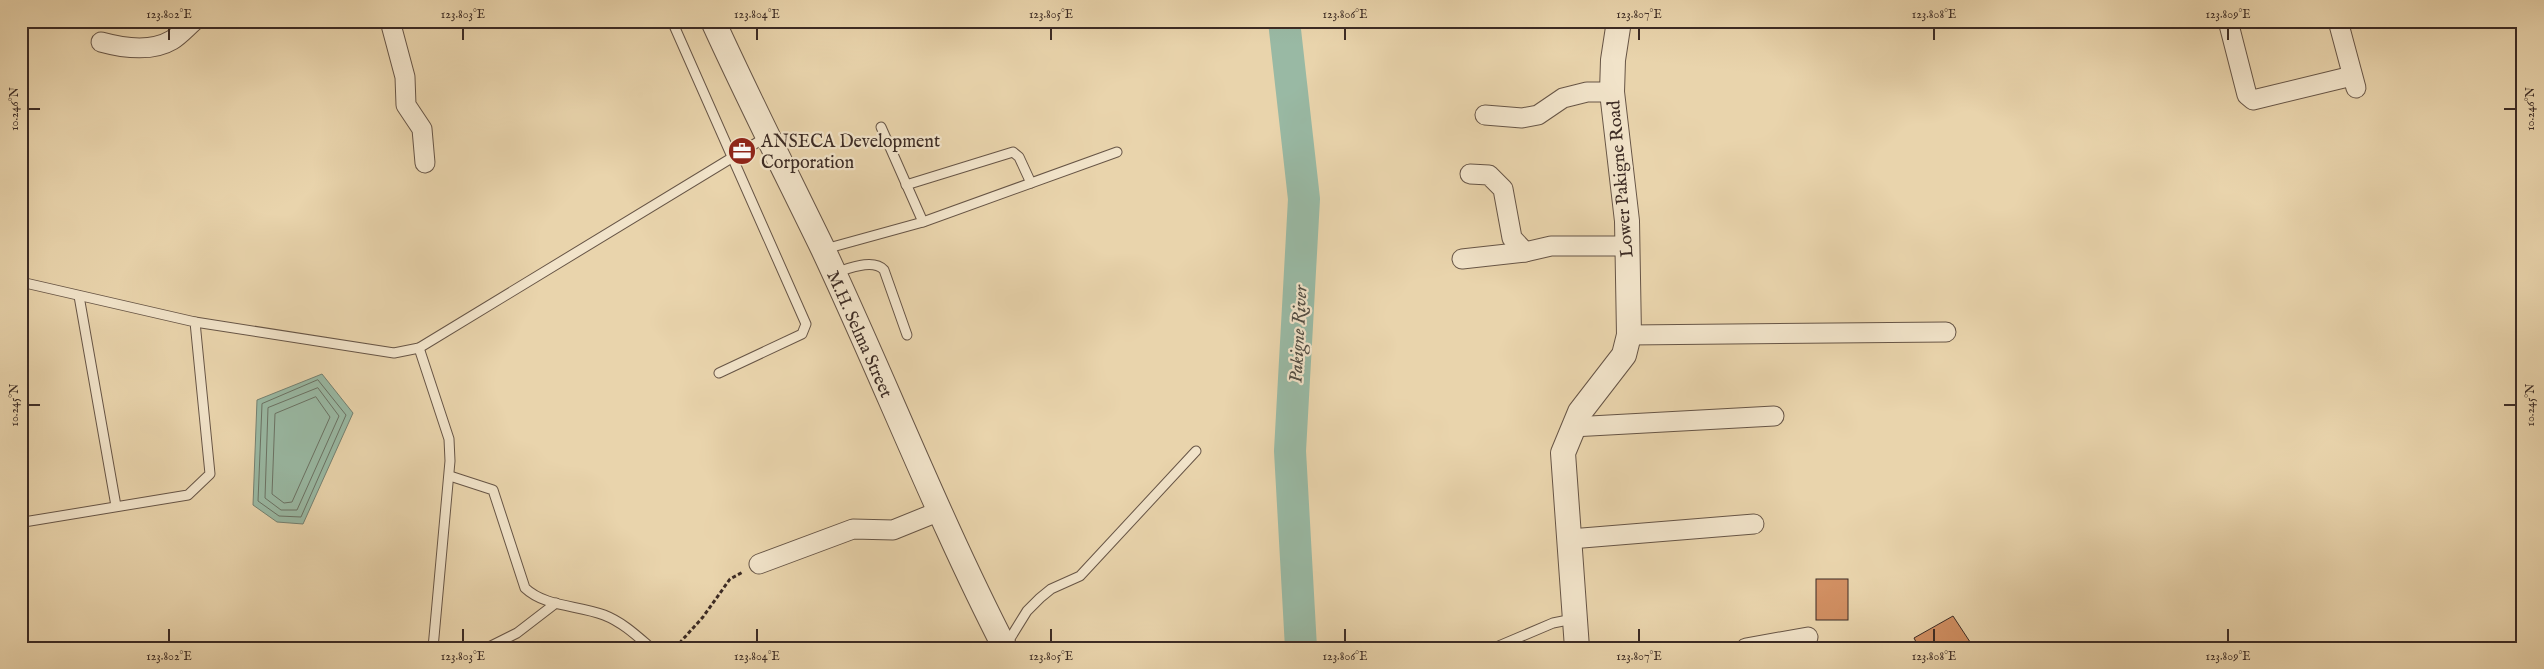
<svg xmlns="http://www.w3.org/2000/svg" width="2544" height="669" font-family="'IM FELL English',serif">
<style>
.water{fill:#99b9a4;stroke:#748071}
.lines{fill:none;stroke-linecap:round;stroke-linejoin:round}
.shore{stroke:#6a7264;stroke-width:1}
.river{stroke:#99b9a4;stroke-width:32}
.building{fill:#d18f62;stroke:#3c2b24}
.service-casing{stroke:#675546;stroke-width:11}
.minor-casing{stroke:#675546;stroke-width:21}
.tertiary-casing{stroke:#675546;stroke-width:26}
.path{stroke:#3c2b24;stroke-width:3;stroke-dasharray:4 2.5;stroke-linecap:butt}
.service{stroke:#f1e3c9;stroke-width:9}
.minor{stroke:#f1e3c9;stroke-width:19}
.tertiary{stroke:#f1e3c9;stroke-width:24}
.ticks{fill:none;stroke:#3c2b24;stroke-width:2}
.labels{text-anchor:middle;stroke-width:4.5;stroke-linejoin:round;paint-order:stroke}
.poi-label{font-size:18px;fill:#3c2b24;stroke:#f1e3c9;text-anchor:start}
.street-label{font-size:18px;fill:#3c2b24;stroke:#f1e3c9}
.water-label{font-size:19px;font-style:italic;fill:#534e44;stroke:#f1e3c9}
.neatline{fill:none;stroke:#3c2b24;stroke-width:2}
.ticks-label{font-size:12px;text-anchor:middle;fill:#3c2b24}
</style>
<rect width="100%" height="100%" fill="#e9d4ac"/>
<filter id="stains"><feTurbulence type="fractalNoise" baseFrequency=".004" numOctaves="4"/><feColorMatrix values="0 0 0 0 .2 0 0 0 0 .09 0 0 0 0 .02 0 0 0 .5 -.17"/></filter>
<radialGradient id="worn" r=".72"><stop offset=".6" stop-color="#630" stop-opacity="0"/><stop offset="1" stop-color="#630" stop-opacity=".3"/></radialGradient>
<polygon class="water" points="322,374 353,413 303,524 277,522 253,505 257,400"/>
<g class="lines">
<g class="shore">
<polygon points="318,380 346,415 301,517 279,516 258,501 262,404"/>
<polygon points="318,388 339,416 297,510 281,510 265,498 268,408"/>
<polygon points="316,397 330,417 292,502 284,503 272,494 275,414"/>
</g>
<polyline class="river" points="1284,21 1304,199 1290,451 1301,648"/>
</g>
<g class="building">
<rect x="1816" y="579" width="32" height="41"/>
<polygon points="1953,616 1974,648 1919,648 1914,638"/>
</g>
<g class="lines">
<defs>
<g id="service">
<polyline points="672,21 806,324 802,334 719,373"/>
<polyline points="881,127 923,222"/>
<polyline points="906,185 1013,152 1019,157 1031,183"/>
<polyline points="825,249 923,222 1117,152"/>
<path d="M 834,273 C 848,269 873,258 884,270 L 907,335"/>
<polyline points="21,282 195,322 210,474 188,495 24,522 21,520"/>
<polyline points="79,296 116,506"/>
<polyline points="195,322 394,353 419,348 766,137"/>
<polyline points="419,348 449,439 450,461 433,648"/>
<path d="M 450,476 L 493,490 L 525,588 C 545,607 578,605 604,615 C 622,622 636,635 651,648"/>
<polyline points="1006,645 1027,611 1040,598 1051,589 1080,576 1196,451"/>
<polyline points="21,647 22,648"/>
<polyline points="487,648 517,633 556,603"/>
<polyline points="1494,648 1553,623 1573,619"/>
</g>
<g id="minor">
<polyline points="390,21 405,77 406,105 422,129 425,163"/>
<polyline points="2228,21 2247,95 2253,100 2352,76"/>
<polyline points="2338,21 2356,88"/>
<path d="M 101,42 C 123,48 152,52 172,40 C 180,35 187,27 194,21"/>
<polyline points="1485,115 1522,118 1538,115 1563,98 1587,92 1612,92"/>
<polyline points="1470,174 1489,175 1503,189 1512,238 1525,252"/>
<polyline points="1462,259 1525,252 1551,246 1627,246"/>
<polyline points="1629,335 1946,332"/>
<polyline points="1572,427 1774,416"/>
<polyline points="1570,539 1754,524"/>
<polyline points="759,564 853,529 893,530 940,511"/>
<polyline points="1746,648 1808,637"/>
</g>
<g id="tertiary">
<path d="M 713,21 C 748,98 786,173 823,249 C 885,381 938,518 1005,648"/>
<polyline points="1577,648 1563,453 1580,412 1624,355 1629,335 1627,221 1612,92 1613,60 1619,21"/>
</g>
</defs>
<use href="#service" class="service-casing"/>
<use href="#minor" class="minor-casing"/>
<use href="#tertiary" class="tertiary-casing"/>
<polyline class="path" points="675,648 703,617 730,579 743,572"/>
<use href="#service" class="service"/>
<use href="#minor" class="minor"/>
<use href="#tertiary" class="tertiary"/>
</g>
<path class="ticks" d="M 169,28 L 169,40M 463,28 L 463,40M 757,28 L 757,40M 1051,28 L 1051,40M 1345,28 L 1345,40M 1639,28 L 1639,40M 1934,28 L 1934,40M 2228,28 L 2228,40M 28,109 L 40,109M 2504,109 L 2516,109M 28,405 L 40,405M 2504,405 L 2516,405M 169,629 L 169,642M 463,629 L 463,642M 757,629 L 757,642M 1051,629 L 1051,642M 1345,629 L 1345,642M 1639,629 L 1639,642M 1934,629 L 1934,642M 2228,629 L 2228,642"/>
<defs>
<symbol id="office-disc" viewBox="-11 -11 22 22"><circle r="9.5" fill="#8f2418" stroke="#f1e3c9"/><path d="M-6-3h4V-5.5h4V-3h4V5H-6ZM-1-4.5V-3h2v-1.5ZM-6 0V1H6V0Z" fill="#fff"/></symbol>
</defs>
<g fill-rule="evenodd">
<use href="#office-disc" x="726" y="135" width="32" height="32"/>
</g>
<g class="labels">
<g class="poi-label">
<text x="761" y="147">ANSECA Development<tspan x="761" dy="21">Corporation</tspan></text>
</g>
<g class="street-label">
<text transform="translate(1620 179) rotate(-95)" y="6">Lower Pakigne Road</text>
<text transform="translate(860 334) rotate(66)" y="6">M.H. Selma Street</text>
</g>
<g class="water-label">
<text transform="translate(1297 334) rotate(-87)" y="7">Pakigne River</text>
</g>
</g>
<rect width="2544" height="669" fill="none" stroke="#e9d4ac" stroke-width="55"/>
<rect x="28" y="28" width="2488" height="614" class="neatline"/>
<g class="ticks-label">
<text x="169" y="18">123.802°E</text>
<text x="463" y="18">123.803°E</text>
<text x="757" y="18">123.804°E</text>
<text x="1051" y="18">123.805°E</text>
<text x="1345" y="18">123.806°E</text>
<text x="1639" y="18">123.807°E</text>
<text x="1934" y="18">123.808°E</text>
<text x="2228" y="18">123.809°E</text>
<text transform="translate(14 109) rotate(-90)" y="4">10.246°N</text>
<text transform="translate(2530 109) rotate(-90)" y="4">10.246°N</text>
<text transform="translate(14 405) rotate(-90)" y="4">10.245°N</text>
<text transform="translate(2530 405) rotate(-90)" y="4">10.245°N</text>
<text x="169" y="660">123.802°E</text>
<text x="463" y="660">123.803°E</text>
<text x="757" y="660">123.804°E</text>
<text x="1051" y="660">123.805°E</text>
<text x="1345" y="660">123.806°E</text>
<text x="1639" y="660">123.807°E</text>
<text x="1934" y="660">123.808°E</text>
<text x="2228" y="660">123.809°E</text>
</g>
<rect width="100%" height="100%" filter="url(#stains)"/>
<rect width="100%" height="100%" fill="url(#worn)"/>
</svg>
